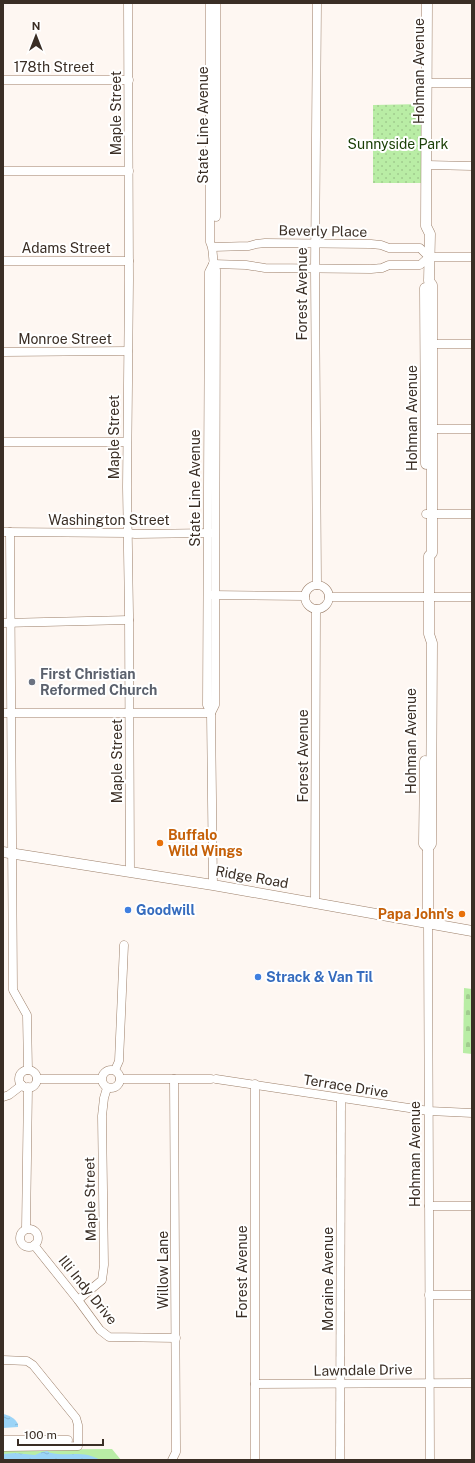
<svg xmlns="http://www.w3.org/2000/svg" width="475" height="1463" font-family="'Public Sans',sans-serif">
<style>
.grass{fill:#b9eda5}
.cemetery{fill:url(#cemetery-stones)}
.park{fill:url(#park-dots)}
.water{fill:url(#water-ripples)}
.lines{fill:none;stroke-linecap:round;stroke-linejoin:round}
.minor-casing{stroke:#9c7f69;stroke-width:9}
.major-casing{stroke:#9c7f69;stroke-width:11}
.minor{stroke:#fff;stroke-width:8}
.major{stroke:#fff;stroke-width:10}
.worship-dot{fill:#6b7280;stroke:#fff;stroke-width:1.5}
.food-dot{fill:#e8710a;stroke:#fff;stroke-width:1.5}
.shop-dot{fill:#3f7fe0;stroke:#fff;stroke-width:1.5}
.labels{text-anchor:middle;stroke-width:4;stroke-linejoin:round;paint-order:stroke}
.street-label{font-size:14px;fill:#3a2e25;stroke:#fff}
.park-label{font-size:14px;fill:#1b4007;stroke:#fff}
.worship-label{font-size:14px;font-weight:bold;fill:#5b616d;stroke:#fff;text-anchor:start}
.food-label{font-size:14px;font-weight:bold;fill:#c56008;stroke:#fff;text-anchor:start}
.shop-label{font-size:14px;font-weight:bold;fill:#366cbe;stroke:#fff;text-anchor:start}
</style>
<defs>
<pattern id="cemetery-stones" width="16" height="16" patternUnits="userSpaceOnUse"><rect width="16" height="16" fill="#b9eda5"/><path d="M2 7V4a2 2 0 0 1 4 0v3zM10 15v-3a2 2 0 0 1 4 0v3z" fill="#a0cc8e"/></pattern>
<pattern id="park-dots" width="8" height="8" patternUnits="userSpaceOnUse"><rect width="8" height="8" fill="#b9eda5"/><path d="M2 2h.1M6 6h.1" fill="none" stroke="#a0cc8e" stroke-width="1.8" stroke-linecap="round"/></pattern>
<pattern id="water-ripples" width="26" height="14" patternUnits="userSpaceOnUse"><rect width="26" height="14" fill="#9bd4f7"/><path d="M2 4q2-2 4 0t4 0M15 11q2-2 4 0t4 0" fill="none" stroke="#86b6d4"/></pattern>
</defs>
<rect width="100%" height="100%" fill="#fef7f2"/>
<polygon class="grass" points="112,1449 121,1460 3,1460 3,1450"/>
<polygon class="cemetery" points="464,988 472,989 472,1054 463,1053"/>
<polygon class="park" points="423,104 422,183 373,183 373,105"/>
<g class="water">
<path d="M 3,1414 C 9,1415 15,1418 18,1424 L 18,1427 L 3,1428 Z"/>
<path d="M 47,1451 C 59,1459 82,1448 100,1460 L 3,1460 L 3,1454 L 15,1453 L 35,1455 L 42,1452 Z"/>
</g>
<g class="lines">
<defs>
<g id="minor">
<polyline points="128,3 129,280 127,487 129,614 130,872"/>
<path d="M 210,3 L 210,242 C 215,252 211,260 216,270 L 215,705 L 211,713 L 213,885"/>
<polyline points="317,3 315,269 317,585"/>
<polyline points="3,80 129,80"/>
<polyline points="427,83 472,83"/>
<polyline points="427,165 472,166"/>
<polyline points="3,171 129,171"/>
<polyline points="216,217 216,3"/>
<polyline points="213,247 249,246 256,244 265,243 371,244 381,245 389,248 420,248 429,257"/>
<polyline points="3,261 129,261"/>
<polyline points="213,264 246,265 265,268 371,269 382,268 389,265 420,265 429,257 472,257"/>
<polyline points="426,344 472,344"/>
<polyline points="3,352 128,351"/>
<polyline points="427,429 472,429"/>
<polyline points="3,442 127,442"/>
<polyline points="426,514 472,514"/>
<polyline points="3,532 128,533 135,534 212,533"/>
<polyline points="10,532 13,990 27,1015 28,1070"/>
<circle cx="317" cy="597" r="12"/>
<polyline points="210,595 305,596"/>
<polyline points="329,597 472,597"/>
<polyline points="3,623 129,620"/>
<polyline points="3,713 211,713"/>
<polyline points="211,713 207,705 209,272 213,264"/>
<polyline points="315,902 316,609"/>
<polyline points="428,923 430,1460"/>
<circle cx="111" cy="1079" r="9"/>
<polyline points="115,1070 119,1061 124,945"/>
<circle cx="28" cy="1079" r="9"/>
<polyline points="37,1079 101,1079"/>
<polyline points="120,1079 211,1079"/>
<polyline points="216,1079 429,1111 472,1113"/>
<polyline points="255,1084 255,1460"/>
<polyline points="3,1097 9,1095 22,1085"/>
<polyline points="429,1206 472,1206"/>
<polyline points="26,1229 28,1087"/>
<circle cx="29" cy="1238" r="9"/>
<polyline points="34,1245 78,1300 100,1330 109,1337 176,1338"/>
<polyline points="429,1295 472,1295"/>
<polyline points="78,1300 102,1280 104,1265 102,1116 104,1098 107,1088"/>
<polyline points="3,1360 27,1361 33,1365 76,1418 78,1425 78,1446 3,1447"/>
<polyline points="255,1384 472,1383"/>
<polyline points="3,1440 68,1440"/>
<polyline points="172,1460 176,1452 176,1446 174,1079"/>
<polyline points="340,1460 341,1099"/>
</g>
<g id="major">
<polyline points="427,3 426,226 430,234 429,281 432,285 432,553 429,556 429,634 432,643 431,844 428,848 428,923"/>
<polyline points="425,288 426,464"/>
<polyline points="425,761 424,844 428,848"/>
<polyline points="3,852 213,885 472,931"/>
</g>
</defs>
<use href="#minor" class="minor-casing"/>
<use href="#major" class="major-casing"/>
<use href="#minor" class="minor"/>
<use href="#major" class="major"/>
</g>
<circle class="worship-dot" cx="32" cy="682" r="4"/>
<g class="food-dot">
<circle cx="160" cy="843" r="4"/>
<circle cx="462" cy="914" r="4"/>
</g>
<g class="shop-dot">
<circle cx="128" cy="910" r="4"/>
<circle cx="258" cy="977" r="4"/>
</g>
<g class="labels">
<g class="street-label">
<text x="54" y="72">178th Street</text>
<text transform="translate(419 71) rotate(-90)" y="5">Hohman Avenue</text>
<text transform="translate(116 113) rotate(-90)" y="5">Maple Street</text>
<text transform="translate(203 125) rotate(-90)" y="5">State Line Avenue</text>
<text transform="translate(323 231) rotate(1)" y="5">Beverly Place</text>
<text x="66" y="253">Adams Street</text>
<text transform="translate(302 294) rotate(-90)" y="5">Forest Avenue</text>
<text x="65" y="344">Monroe Street</text>
<text transform="translate(412 418) rotate(-90)" y="5">Hohman Avenue</text>
<text transform="translate(114 437) rotate(-90)" y="5">Maple Street</text>
<text transform="translate(195 488) rotate(-90)" y="5">State Line Avenue</text>
<text x="109" y="525">Washington Street</text>
<text transform="translate(411 741) rotate(-90)" y="5">Hohman Avenue</text>
<text transform="translate(303 756) rotate(-90)" y="5">Forest Avenue</text>
<text transform="translate(117 761) rotate(-90)" y="5">Maple Street</text>
<text transform="translate(252 877) rotate(10)" y="5">Ridge Road</text>
<text transform="translate(346 1086) rotate(9)" y="5">Terrace Drive</text>
<text transform="translate(415 1154) rotate(-90)" y="5">Hohman Avenue</text>
<text transform="translate(90 1199) rotate(-91)" y="5">Maple Street</text>
<text transform="translate(163 1270) rotate(-90)" y="5">Willow Lane</text>
<text transform="translate(242 1272) rotate(-90)" y="5">Forest Avenue</text>
<text transform="translate(328 1279) rotate(-90)" y="5">Moraine Avenue</text>
<text transform="translate(88 1290) rotate(51)" y="5">Illi Indy Drive</text>
<text transform="translate(363 1370) rotate(-1)" y="5">Lawndale Drive</text>
</g>
<g class="park-label">
<text x="398" y="149">Sunnyside Park</text>
</g>
<g class="worship-label">
<text x="40" y="679">First Christian<tspan x="40" dy="16">Reformed Church</tspan></text>
</g>
<g class="food-label">
<text x="168" y="840">Buffalo<tspan x="168" dy="16">Wild Wings</tspan></text>
<text x="454" y="919" text-anchor="end">Papa John's</text>
</g>
<g class="shop-label">
<text x="136" y="915">Goodwill</text>
<text x="266" y="982">Strack &amp; Van Til</text>
</g>
</g>
<rect width="475" height="1463" fill="none" stroke="#3a2e25" stroke-width="8"/>
<g transform="translate(36 36)" stroke="#ffffff" stroke-width="3" paint-order="stroke">
<path d="M0-3L7 15L0 10L-7 15Z" fill="#3a2e25"/>
<text y="-6" font-size="11" font-weight="bold" text-anchor="middle" fill="#3a2e25">N</text>
</g>
<path d="M18 1439v6h85v-6" fill="none" stroke="#3a2e25" stroke-width="2"/>
<text x="24" y="1439" font-size="12" fill="#3a2e25" stroke="#ffffff" stroke-width="3" paint-order="stroke">100 m</text>
</svg>
